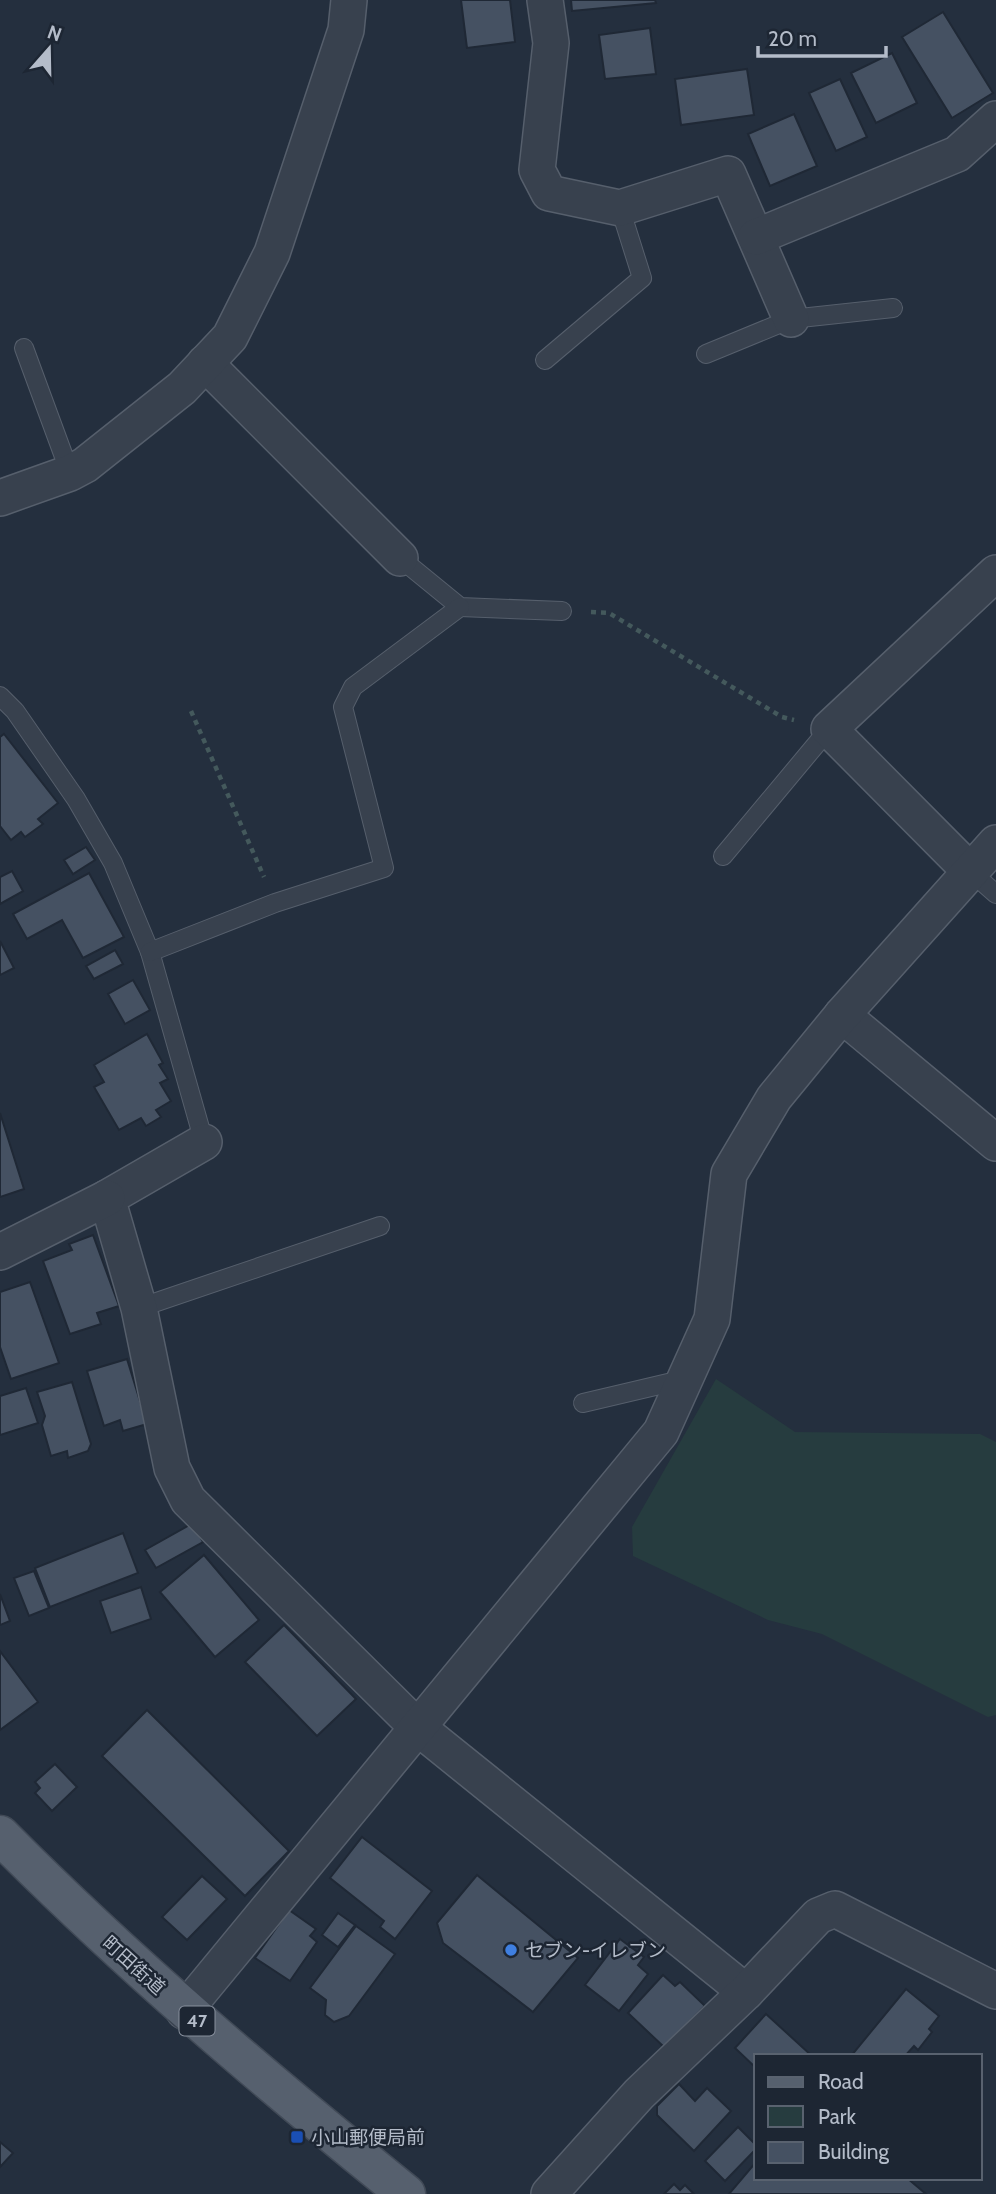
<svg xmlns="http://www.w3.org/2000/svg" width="996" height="2194" font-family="Cabin,'Noto Sans JP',sans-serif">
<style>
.green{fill:#263c3f}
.building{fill:#455162;stroke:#1f2835;stroke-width:2}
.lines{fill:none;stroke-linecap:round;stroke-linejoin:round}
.service-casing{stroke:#565f6c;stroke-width:20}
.minor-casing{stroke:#565f6c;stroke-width:38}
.primary-casing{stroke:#414a57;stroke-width:41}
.path{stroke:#44595c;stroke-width:4.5;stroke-dasharray:5 5;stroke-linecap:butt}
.service{stroke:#38414e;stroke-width:18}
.minor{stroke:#38414e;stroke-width:35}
.primary{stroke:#56606e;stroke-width:38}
.shop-dot{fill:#3f7fe0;stroke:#1d2633;stroke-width:2.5}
.transit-dot{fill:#1a4fb4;stroke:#1d2633;stroke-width:2.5}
.labels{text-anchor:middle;stroke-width:5;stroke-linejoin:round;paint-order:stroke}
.shield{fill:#1d2633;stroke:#878f9c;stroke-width:2}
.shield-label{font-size:18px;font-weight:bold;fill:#b4bcc9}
.poi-label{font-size:19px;fill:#b4bcc9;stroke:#1d2633;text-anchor:start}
.street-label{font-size:19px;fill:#b4bcc9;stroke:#1d2633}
</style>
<rect width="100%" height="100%" fill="#242f3e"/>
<polygon class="green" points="716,1379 795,1432 980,1434 996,1442 996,1715 988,1717 822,1634 768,1620 633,1556 632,1527"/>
<g class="building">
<polygon points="461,0 510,0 515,42 467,48"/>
<polygon points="571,0 655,0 656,3 572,11"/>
<polygon points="943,12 993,93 952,118 902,37"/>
<polygon points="650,28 656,74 605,79 599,35"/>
<polygon points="892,53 917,103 876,123 851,73"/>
<polygon points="747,69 754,115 681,125 675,79"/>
<polygon points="840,79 867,137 836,151 809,93"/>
<polygon points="794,114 817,166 770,186 748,134"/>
<polygon points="4,734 58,803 38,819 43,824 25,837 21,832 11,840 0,826 0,737"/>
<polygon points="86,847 95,860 73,874 64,860"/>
<polygon points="12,871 23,891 0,904 0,877"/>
<polygon points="89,873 124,937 83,958 62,920 27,939 13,914"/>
<polygon points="0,941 14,968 0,975"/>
<polygon points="115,950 123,964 94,979 86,966"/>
<polygon points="133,980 150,1010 125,1024 108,994"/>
<polygon points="147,1034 163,1063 159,1065 168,1079 160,1083 171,1101 156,1110 161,1117 146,1126 141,1118 119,1130 94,1087 104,1082 94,1065"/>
<polygon points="0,1113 24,1189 0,1197"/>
<polygon points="93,1235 119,1306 97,1313 101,1324 70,1334 43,1261 72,1250 69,1244"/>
<polygon points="30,1282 59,1363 11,1379 0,1347 0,1292"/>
<polygon points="127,1359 147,1424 123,1431 120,1420 104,1426 87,1371"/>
<polygon points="72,1382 91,1444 88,1451 68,1458 67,1451 51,1456 42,1425 45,1416 37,1392"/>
<polygon points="26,1388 38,1423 0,1435 0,1396"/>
<polygon points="193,1523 203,1542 156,1568 145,1550"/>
<polygon points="123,1533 138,1573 50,1607 35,1568"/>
<polygon points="204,1555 259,1620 215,1657 160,1592"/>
<polygon points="34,1571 49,1608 29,1616 14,1578"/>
<polygon points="141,1587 151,1619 111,1633 100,1601"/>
<polygon points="0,1594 10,1621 0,1625"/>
<polygon points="284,1625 356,1699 317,1736 245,1662"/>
<polygon points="0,1651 38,1702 0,1730"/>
<polygon points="147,1710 289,1851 245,1896 102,1756"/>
<polygon points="55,1764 77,1787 52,1811 35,1793 40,1788 35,1782"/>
<polygon points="362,1837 432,1891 395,1939 380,1927 384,1921 330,1878"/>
<polygon points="477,1875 578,1958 533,2012 443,1943 437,1923"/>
<polygon points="202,1876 227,1899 187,1940 162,1917"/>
<polygon points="289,1910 316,1929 310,1936 317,1942 290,1981 255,1958"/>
<polygon points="338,1913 355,1925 338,1947 322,1935"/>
<polygon points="356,1926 395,1954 349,2016 334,2022 325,2015 326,2000 310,1988"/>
<polygon points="620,1939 644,1957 638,1965 648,1974 619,2011 585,1985"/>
<polygon points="663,1975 675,1986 680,1982 705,2006 664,2047 628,2013"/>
<polygon points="906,1989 939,2016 929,2029 932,2032 918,2050 914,2046 905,2056 851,2056"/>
<polygon points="766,2014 812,2056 756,2056 756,2068 735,2048"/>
<polygon points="679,2084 695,2101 707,2088 731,2111 694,2151 657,2115 657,2106"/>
<polygon points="738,2127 756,2145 756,2149 725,2181 705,2161"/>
<polygon points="0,2142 13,2153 0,2167"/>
<polygon points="756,2162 756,2178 907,2178 926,2194 729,2194"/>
<polygon points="674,2184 680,2190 685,2185 694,2194 664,2194"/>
</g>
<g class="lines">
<defs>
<g id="service">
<polyline points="24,348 70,473"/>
<polyline points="706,354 791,319 893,308"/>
<polyline points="545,360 642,278 620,208"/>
<polyline points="400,558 460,607 562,611"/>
<polyline points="0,696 15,711 76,799 113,863 150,952 204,1142"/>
<polyline points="723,856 829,729"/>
<polyline points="971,872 996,894"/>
<polyline points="150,952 275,903 384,868 343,707 353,687 460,607"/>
<polyline points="139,1308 380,1226"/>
<polyline points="583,1403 685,1379"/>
</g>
<g id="minor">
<polyline points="545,0 551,43 537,170 549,193 620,208 728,174 791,319"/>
<polyline points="756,237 957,154 996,119"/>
<polyline points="205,363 400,558"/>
<polyline points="0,498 70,473 85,465 182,388 230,337 272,253 346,30 349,0"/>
<polyline points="971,872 829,729 996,573"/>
<polyline points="842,1015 996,1143"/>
<polyline points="204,1142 107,1198 139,1308 172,1468 188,1500 416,1726 746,1992"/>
<polyline points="0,1252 107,1198"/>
<polyline points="184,2011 661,1432 712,1319 729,1174 774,1098 842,1015 996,843"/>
<polyline points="549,2194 639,2094 746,1992 818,1916 835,1909 996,1991"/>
</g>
<path id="primary" d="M 0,1835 C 128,1964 265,2080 406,2194"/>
</defs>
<use href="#service" class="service-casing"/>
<use href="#minor" class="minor-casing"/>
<use href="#primary" class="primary-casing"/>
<g class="path">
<polyline points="591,612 609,613 782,717 794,720"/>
<polyline points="191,711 264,877"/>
</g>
<use href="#service" class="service"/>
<use href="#minor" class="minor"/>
<use href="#primary" class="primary"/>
</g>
<circle class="shop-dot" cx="511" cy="1950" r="7"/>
<rect class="transit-dot" x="290" y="2130" width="14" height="14" rx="3.5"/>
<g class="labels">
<rect class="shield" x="179.5" y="2006.5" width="35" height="29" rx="5"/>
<g class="shield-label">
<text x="197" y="2027">47</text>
</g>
<g class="poi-label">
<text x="525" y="1957">セブン-イレブン</text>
<text x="311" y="2144">小山郵便局前</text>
</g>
<g class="street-label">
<text transform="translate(134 1965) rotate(42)" y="7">町田街道</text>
</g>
</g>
<rect x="754" y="2054" width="228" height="126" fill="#1d2633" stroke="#59626f" stroke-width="2"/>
<rect x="768" y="2077" width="35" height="10" fill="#56606e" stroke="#59626f" stroke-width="2"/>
<text x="818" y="2089" font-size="21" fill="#b4bcc9">Road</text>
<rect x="768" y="2106" width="35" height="21" fill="#263c3f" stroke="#59626f" stroke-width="2"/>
<text x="818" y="2124" font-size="21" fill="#b4bcc9">Park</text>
<rect x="768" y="2142" width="35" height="21" fill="#455162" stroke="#59626f" stroke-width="2"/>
<text x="818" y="2159" font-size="21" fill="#b4bcc9">Building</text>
<g transform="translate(49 49) rotate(20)" stroke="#1d2633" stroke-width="5" paint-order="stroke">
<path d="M0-5L12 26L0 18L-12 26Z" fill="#b4bcc9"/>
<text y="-10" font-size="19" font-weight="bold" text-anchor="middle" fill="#b4bcc9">N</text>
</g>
<path d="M758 46v10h128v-10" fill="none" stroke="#b4bcc9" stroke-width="3.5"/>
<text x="768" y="46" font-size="21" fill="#b4bcc9" stroke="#1d2633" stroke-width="5" paint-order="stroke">20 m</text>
</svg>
